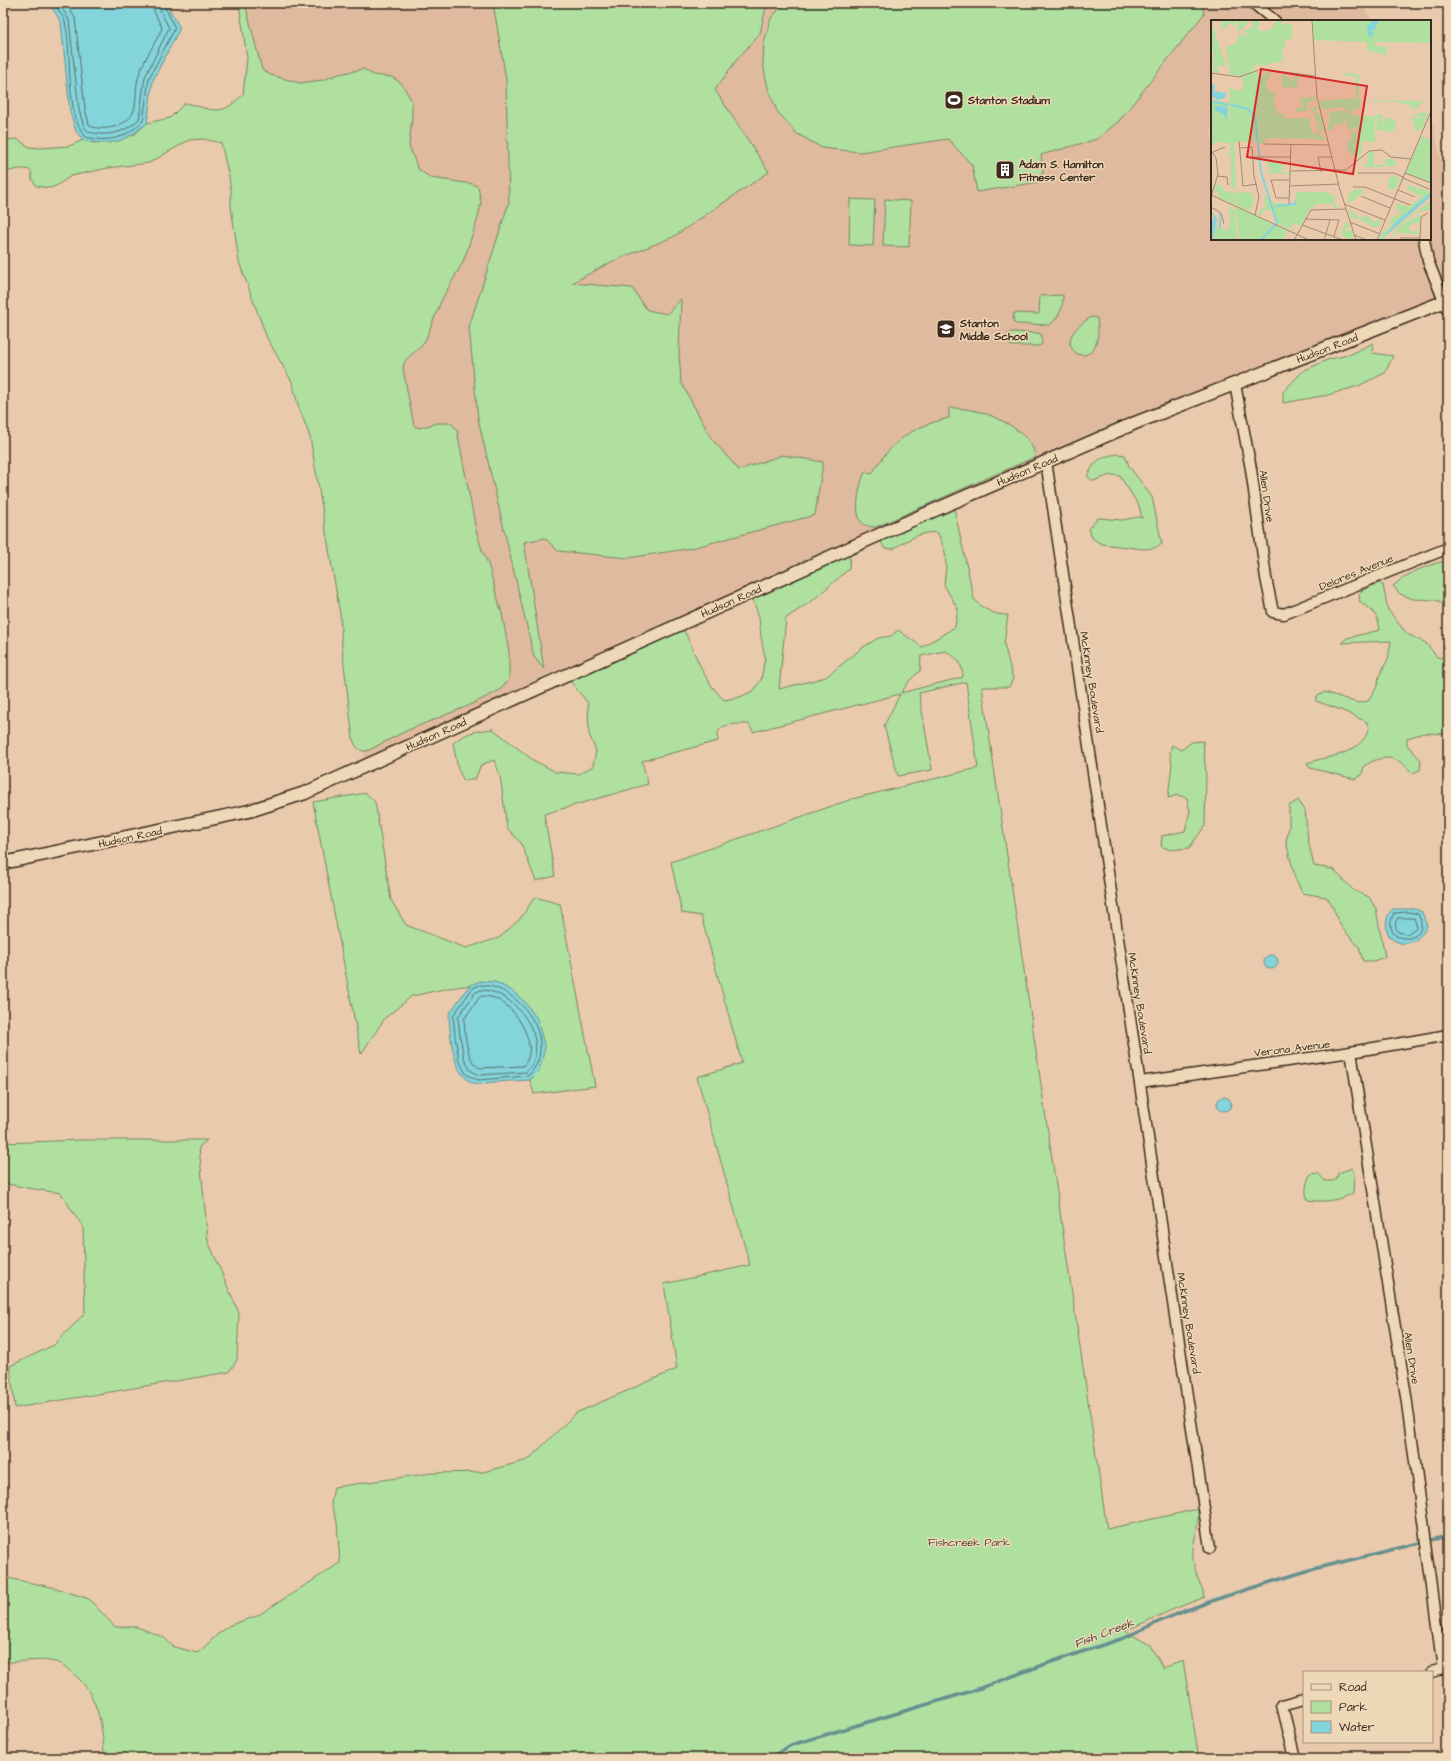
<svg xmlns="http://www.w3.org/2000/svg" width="1451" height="1761" font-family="'Architects Daughter',sans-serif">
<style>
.built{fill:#dfba9f}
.green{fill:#afe0a0;stroke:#75855f;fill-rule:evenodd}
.water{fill:#83d4db;stroke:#66908f}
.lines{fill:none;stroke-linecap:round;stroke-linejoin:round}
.shore{stroke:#586e6a;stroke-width:1}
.stream{stroke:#66908f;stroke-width:3.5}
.minor-casing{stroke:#3b2a1e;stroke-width:13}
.tertiary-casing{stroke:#3b2a1e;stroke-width:15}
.minor{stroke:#efd8b7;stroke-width:10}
.tertiary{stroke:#efd8b7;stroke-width:12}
.labels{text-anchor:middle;stroke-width:3;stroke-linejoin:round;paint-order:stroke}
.poi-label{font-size:11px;font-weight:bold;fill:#3b2a1e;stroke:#efd8b7;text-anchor:start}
.street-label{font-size:11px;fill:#3b2a1e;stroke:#efd8b7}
.park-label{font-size:11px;fill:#4c4532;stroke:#efd8b7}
.water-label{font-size:12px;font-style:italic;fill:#46443a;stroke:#efd8b7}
.inset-river{fill:none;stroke:#83d4db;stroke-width:2}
.inset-road{fill:none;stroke:#a48a73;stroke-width:1}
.view{fill:#d62828;fill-opacity:0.15;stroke:#d62828;stroke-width:2}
.inset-edge{fill:none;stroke:#3b2a1e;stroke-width:2}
</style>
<rect width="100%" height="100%" fill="#eacaac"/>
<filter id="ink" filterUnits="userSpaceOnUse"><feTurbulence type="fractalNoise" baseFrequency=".025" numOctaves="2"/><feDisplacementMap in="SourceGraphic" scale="8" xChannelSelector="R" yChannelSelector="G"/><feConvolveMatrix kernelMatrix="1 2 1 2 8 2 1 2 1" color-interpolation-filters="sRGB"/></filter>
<g filter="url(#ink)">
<polygon class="built" points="239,3 1361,3 1372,21 1212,21 1212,239 1430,239 1430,119 1433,124 1448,191 1448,300 1235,384 365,761 247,58"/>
<g class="green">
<path d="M 239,3 L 245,3 L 262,70 L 271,75 L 300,83 L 323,80 L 339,74 L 364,69 L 373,75 L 392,77 L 401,83 L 412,101 L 412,117 L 409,146 L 418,169 L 431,178 L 473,184 L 478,187 L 481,202 L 478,218 L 463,262 L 442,299 L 425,341 C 419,353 403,355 403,369 L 414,426 L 419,428 L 437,423 L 451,423 L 457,430 L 476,530 L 482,550 L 488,564 L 502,614 L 509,652 L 509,679 L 500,690 L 468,706 L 408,730 L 367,751 C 359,752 355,746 353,739 L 342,648 L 340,614 L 310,437 L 298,405 L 292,382 L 267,338 L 239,262 L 231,206 L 231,192 L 229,177 L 221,143 L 204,139 L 189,140 L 149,163 L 108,168 L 71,176 L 56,186 L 50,188 L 36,186 L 32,179 L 31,171 C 24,166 11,171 3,173 L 3,140 L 17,139 L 29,147 L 40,148 L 69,146 L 83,140 L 94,143 L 134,135 L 147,123 L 170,118 L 185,103 C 199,105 215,115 228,107 C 233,104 238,99 243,95 L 247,58 Z"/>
<polygon points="493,3 767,3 760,33 735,62 715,90 769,172 673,237 613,261 572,283 632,288 647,310 667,314 681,299 679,353 681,382 711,438 739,470 782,455 823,462 815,515 692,548 628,558 558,551 545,538 524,542 544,669 534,657 478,419 469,327 509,202 506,79"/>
<polygon points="785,3 1202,3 1204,14 1119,121 1097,139 1041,155 1043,174 1038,175 1039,182 977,192 972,165 948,139 860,152 822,148 796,133 777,111 768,88 763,64 764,43 771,18"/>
<polygon points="850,199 875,200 873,246 849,245"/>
<polygon points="885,199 911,201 909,247 883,246"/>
<path d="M 1063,295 C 1063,309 1060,315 1050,325 L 1016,324 L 1013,321 L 1014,313 L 1039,314 L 1040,296 Z"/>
<path d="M 1092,317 L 1097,318 C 1106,378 1049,353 1079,326 C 1083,323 1087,319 1092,317 Z"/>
<polygon points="1011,332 1038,333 1041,334 1042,344 1038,346 1011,346 1008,343 1008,334"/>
<polygon points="1373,343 1372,353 1393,356 1385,373 1358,386 1328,395 1283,403 1283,392 1303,371 1327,360 1351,354"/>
<path d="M 949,408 C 959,408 969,409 980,412 C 999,417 1034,435 1035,457 L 876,527 C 870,527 863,526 860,520 C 854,508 860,483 865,472 L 872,474 C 892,441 911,427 949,418 Z"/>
<path d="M 1117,454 L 1125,455 L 1129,466 L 1152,497 L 1162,544 L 1154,548 L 1144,549 L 1102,544 L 1092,538 L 1088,529 L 1098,518 L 1122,520 L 1139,517 L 1142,518 L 1139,506 L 1120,476 L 1111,475 L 1093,481 L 1087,476 C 1096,460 1099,457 1117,454 Z"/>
<path d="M 954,508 L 974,599 C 984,610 994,615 1008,615 L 1004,644 L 1013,679 L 1009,687 L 982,687 L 1107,1529 L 1198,1509 C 1199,1525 1195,1534 1193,1549 C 1191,1565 1200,1583 1205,1597 L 1174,1609 L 1125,1631 L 1150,1645 L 1163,1668 L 1183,1661 L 1199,1758 L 104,1758 C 103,1726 98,1692 71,1672 C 67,1669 63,1664 59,1663 C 41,1657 21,1663 3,1662 L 3,1577 L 56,1588 L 89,1599 L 115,1627 L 137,1627 L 163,1637 L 174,1647 L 198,1653 L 217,1635 L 230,1625 L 257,1616 L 340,1563 L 337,1522 L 331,1503 L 334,1487 L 432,1473 L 483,1472 L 528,1460 L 576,1413 L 677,1369 L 664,1284 L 750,1265 L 697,1077 L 742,1063 L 701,916 L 682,913 L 671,862 L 852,799 L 978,768 L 966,682 L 919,693 L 932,770 L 898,776 L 884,726 L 900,694 L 753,732 L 749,724 C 736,724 714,722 718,741 L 642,761 L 648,784 L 544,814 L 555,876 L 536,881 L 521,843 L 507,828 L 500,775 L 494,760 L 481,765 L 475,779 L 464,781 L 458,769 L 453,743 C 467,732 475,731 493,729 L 533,760 L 556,772 L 579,774 L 593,766 L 596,751 L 589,734 L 588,703 L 570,681 L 684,630 C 696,655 703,680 724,700 L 740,697 L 753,691 L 761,680 L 765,657 L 761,637 L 759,617 L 752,597 L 850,554 L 849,569 L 812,601 L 786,618 L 779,689 L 826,677 L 862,648 L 878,638 L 891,636 L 898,630 L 922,647 L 955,627 L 958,609 L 944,585 L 946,566 L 945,552 L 938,533 C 922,530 906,541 893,549 L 884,548 L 881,541 ZM 945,651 C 958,657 962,664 963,677 L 901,693 L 909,681 L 920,671 L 921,656 Z"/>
<path d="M 1448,560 L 1448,604 L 1435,600 L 1413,599 L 1400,594 L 1393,586 C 1408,572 1428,565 1448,560 Z"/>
<path d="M 1379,583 L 1383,585 L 1388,610 L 1407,634 L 1426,643 L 1437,657 L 1448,658 L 1448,734 L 1424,733 L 1407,738 L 1407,745 L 1421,760 L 1420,770 L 1412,773 C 1397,755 1383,754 1364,766 L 1362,775 L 1355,779 L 1310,768 L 1307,763 C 1331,755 1359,756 1369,729 L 1367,722 L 1341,710 L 1316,701 L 1316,697 L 1325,692 L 1358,703 L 1368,701 L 1378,684 L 1379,676 L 1388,659 L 1391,641 L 1341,643 L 1347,638 L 1380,630 C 1378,616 1373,609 1360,603 L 1359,594 L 1363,590 Z"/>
<polygon points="1203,741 1206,776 1205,826 1189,848 1170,850 1161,846 1162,836 1185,831 1190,811 1187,798 1178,795 1168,798 1172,764 1170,752 1172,745 1181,750 1192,742"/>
<polygon points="366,793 375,802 391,900 406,925 466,948 499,938 520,919 535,897 560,904 595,1086 534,1094 530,1080 539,1071 495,982 449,988 412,996 385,1018 361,1054 313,802"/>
<polygon points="1298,800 1305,810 1308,840 1314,866 1333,869 1353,890 1369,897 1376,909 1385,957 1373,961 1363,961 1359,947 1342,928 1331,903 1326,897 1302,893 1295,877 1286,842 1289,827 1289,806"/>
<polygon points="80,1140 207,1140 199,1147 208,1241 239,1313 237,1360 229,1372 15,1408 10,1366 54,1345 85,1313 83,1226 76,1217 61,1193 27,1188 3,1183 3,1143"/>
<path d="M 1352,1168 L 1354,1175 L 1353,1193 C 1340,1200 1324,1203 1308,1200 C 1304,1193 1306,1180 1311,1174 L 1318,1173 L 1325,1181 L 1333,1181 L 1337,1179 L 1338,1173 Z"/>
</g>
<g class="water">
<path d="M 49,3 L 166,3 L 180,28 L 153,80 L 147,123 C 125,142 111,147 83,140 L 76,131 L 70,112 L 61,22 Z"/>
<path d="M 1393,909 L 1415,909 L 1422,912 L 1427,926 C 1421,940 1404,950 1391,938 C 1384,931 1385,914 1393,909 Z"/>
<circle cx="1271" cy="962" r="7"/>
<path d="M 480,981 L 495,982 L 511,990 L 525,1002 L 537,1019 L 545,1048 L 539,1071 L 530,1080 C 518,1081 505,1081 493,1082 C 488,1082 482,1085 477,1084 C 452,1080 450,1034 449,1014 L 469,986 Z"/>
<circle cx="1224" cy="1104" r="7"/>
</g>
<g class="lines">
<g class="shore">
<path d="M 53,3 C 57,9 63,15 65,22 C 73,52 64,114 86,137 C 109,143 126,138 143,121 L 149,78 L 175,28 L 163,3"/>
<path d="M 59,3 L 69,20 L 79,110 L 84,127 L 89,132 C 108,137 125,133 139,119 L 145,77 L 169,28 L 159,8 L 158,3"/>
<path d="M 66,3 L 75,18 L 85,109 L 89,124 L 92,127 C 102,129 110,129 119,125 C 143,115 132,95 139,75 C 144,59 155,44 162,28 L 153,9 L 152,3"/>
<path d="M 1394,913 L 1409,912 L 1418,914 C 1428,932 1413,943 1396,936 C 1389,930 1390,920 1394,913 Z"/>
<path d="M 1398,918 L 1414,918 L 1417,927 L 1407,934 L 1398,932 C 1395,928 1394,921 1398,918 Z"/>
<path d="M 480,985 C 521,985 561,1044 528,1076 L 478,1080 L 466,1074 L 459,1060 L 455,1036 L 453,1016 L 472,989 Z"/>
<path d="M 481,990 C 516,990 554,1044 526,1072 L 479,1075 L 470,1070 L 464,1058 L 460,1036 L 458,1017 L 475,993 Z"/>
<path d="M 482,996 C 489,996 497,998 503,1003 C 519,1013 540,1049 523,1066 L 480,1068 C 466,1063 465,1032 464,1019 L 479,998 Z"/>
</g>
<polyline class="stream" points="770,1758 791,1745 972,1691 1054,1661 1121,1639 1176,1614 1226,1596 1313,1569 1448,1536"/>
<defs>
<g id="minor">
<polyline points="1253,3 1275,21"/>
<polyline points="1424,239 1428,261 1448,311"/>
<polyline points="1235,384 1251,469 1266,578 1273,612 1284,614 1448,548"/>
<polyline points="1046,461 1210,1548"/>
<polyline points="1351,1052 1406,1396 1443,1669"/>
<polyline points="1140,1082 1351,1052 1448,1035"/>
<polyline points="1430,1672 1448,1668"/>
<polyline points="1295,1758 1282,1705 1304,1699"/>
</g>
<polyline id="tertiary" points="3,863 249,811 305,793 912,520 1135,423 1448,300"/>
</defs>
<use href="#minor" class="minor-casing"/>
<use href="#tertiary" class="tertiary-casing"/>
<use href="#minor" class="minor"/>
<use href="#tertiary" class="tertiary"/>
</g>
</g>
<defs>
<symbol id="stadium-square" viewBox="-11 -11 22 22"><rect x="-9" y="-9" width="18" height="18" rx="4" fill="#3b2a1e" stroke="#efd8b7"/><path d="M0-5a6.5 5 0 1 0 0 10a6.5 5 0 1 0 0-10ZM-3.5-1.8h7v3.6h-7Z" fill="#fff"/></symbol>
<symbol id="building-square" viewBox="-11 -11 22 22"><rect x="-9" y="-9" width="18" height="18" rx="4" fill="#3b2a1e" stroke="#efd8b7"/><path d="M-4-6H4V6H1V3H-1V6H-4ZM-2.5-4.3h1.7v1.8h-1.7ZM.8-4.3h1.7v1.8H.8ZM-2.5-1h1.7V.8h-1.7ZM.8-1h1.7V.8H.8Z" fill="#fff"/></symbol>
<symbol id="school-square" viewBox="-11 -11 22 22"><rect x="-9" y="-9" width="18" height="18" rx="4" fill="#3b2a1e" stroke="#efd8b7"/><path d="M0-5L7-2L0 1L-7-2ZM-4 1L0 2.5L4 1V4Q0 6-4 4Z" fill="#fff"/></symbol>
</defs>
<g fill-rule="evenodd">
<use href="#stadium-square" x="943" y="89" width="22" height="22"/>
<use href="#building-square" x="994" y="159" width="22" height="22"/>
<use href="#school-square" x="935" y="318" width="22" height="22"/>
</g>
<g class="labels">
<g class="poi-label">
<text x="968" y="104">Stanton Stadium</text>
<text x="1019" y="168">Adam S. Hamilton<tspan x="1019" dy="13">Fitness Center</tspan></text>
<text x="960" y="327">Stanton<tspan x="960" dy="13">Middle School</tspan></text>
</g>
<g class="street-label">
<text transform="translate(1327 348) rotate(-21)" y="4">Hudson Road</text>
<text transform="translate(1027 470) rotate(-23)" y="4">Hudson Road</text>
<text transform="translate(1267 496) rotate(82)" y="4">Allen Drive</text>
<text transform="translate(1356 572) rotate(-22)" y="4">Delores Avenue</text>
<text transform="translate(731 601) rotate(-24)" y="4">Hudson Road</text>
<text transform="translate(1092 682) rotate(81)" y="4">McKinney Boulevard</text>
<text transform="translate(436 734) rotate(-24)" y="4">Hudson Road</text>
<text transform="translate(130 837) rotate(-12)" y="4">Hudson Road</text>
<text transform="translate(1140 1003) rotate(81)" y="4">McKinney Boulevard</text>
<text transform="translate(1292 1048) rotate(-7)" y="4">Verona Avenue</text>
<text transform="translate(1189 1323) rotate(81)" y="4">McKinney Boulevard</text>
<text transform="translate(1412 1358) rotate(81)" y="4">Allen Drive</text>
</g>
<g class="park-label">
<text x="969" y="1546">Fishcreek Park</text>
</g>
<g class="water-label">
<text transform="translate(1104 1633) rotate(-21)" y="4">Fish Creek</text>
</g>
</g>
<g transform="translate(1211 20)">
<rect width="220" height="220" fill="#eacaac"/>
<path d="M 0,0 L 15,47 L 6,45 L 8,53 L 2,52 L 4,37 L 0,29 L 3,41 L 0,52 ZM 11,0 L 24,0 L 24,8 L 20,3 L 10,10 ZM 26,0 L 35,0 L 37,3 L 27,13 ZM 39,0 L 50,0 L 46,10 L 57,11 L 63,6 L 65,0 L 73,0 L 70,3 L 72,5 L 76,3 L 81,5 L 81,19 L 74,20 L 74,27 L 71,28 L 72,41 L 51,46 L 46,43 L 41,51 L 31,56 L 19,55 L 15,28 L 26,22 L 28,14 L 38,17 L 33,11 L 40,8 L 42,4 ZM 102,0 L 220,0 L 220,23 L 164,22 L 163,25 L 168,27 L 176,26 L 176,35 L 155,30 L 156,22 L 102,20 ZM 45,50 L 47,55 L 51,56 L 56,54 L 56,50 L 61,51 L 55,62 L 59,72 L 64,72 L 63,84 L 67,94 L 73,94 L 73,99 L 98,98 L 101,114 L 106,113 L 106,103 L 102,91 L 98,90 L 107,86 L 104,94 L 110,94 L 112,101 L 107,104 L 113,106 L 114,112 L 107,107 L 109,116 L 116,119 L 110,121 L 105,119 L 54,118 L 54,124 L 49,124 L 47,119 L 45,122 L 23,122 L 25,161 L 23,170 L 20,168 L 20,138 L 16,133 L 20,133 L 19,123 L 6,122 L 0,125 L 0,79 L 5,81 L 3,77 L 6,77 L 7,82 L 18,82 L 21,122 L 18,66 L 24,71 L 33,69 L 31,57 ZM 136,53 L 148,55 L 148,80 L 213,81 L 203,90 L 198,85 L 187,82 L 164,81 L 150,81 L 148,89 L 142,90 L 139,93 L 130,87 L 110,90 L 108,81 L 145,78 L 145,57 L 132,55 L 127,57 ZM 71,54 L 82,60 L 87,54 L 86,68 L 71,67 ZM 105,77 L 104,81 L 97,82 L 96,91 L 85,92 L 85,88 L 92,87 L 89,78 ZM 132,91 L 147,96 L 166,96 L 166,93 L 174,98 L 167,98 L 171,99 L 171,110 L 165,110 L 167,98 L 164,98 L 164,122 L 151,121 L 150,134 L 145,139 L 138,132 L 135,123 L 139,122 L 141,113 L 147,111 L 144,108 L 138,111 L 134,99 L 132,104 L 123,105 L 121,111 L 117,110 L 119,93 L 111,93 ZM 212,92 L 217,93 L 216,96 L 211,109 L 206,111 L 200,98 L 210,98 L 209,96 L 201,96 ZM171 105a7 7 0 1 1 14 0a7 7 0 1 1-14 0ZM 211,116 L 220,120 L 220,163 L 195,153 ZM 157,132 L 163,132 L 163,145 L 173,145 L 175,139 L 183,139 L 185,146 L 179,146 L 177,150 L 176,143 L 173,147 L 153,147 L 154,141 L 156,144 L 160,145 L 157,144 ZM 56,141 L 62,141 L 62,146 L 63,142 L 71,142 L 74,147 L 68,144 L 73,149 L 68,151 L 76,153 L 80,149 L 79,154 L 57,153 L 56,152 L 61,149 L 56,146 ZM 183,155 L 189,160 L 184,170 L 177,169 L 177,159 ZM 5,163 L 7,166 L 10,165 L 13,171 L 23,172 L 24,185 L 7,177 L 7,171 L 3,171 ZM 197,165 L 220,172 L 186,201 L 170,220 L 168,220 L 170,214 L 179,207 L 180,198 L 188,195 L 190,190 L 184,189 L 187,183 L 197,187 L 211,177 L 196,169 ZM 151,169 L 151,175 L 149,174 L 144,180 L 136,183 L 139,171 ZM 39,172 L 43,180 L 39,191 L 25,185 L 24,173 ZM 85,172 L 120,172 L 116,174 L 124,176 L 122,180 L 127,188 L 123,189 L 122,184 L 106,184 L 98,190 L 90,206 L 83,203 L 79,209 L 65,203 L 63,194 L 58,190 L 53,190 L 50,196 L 46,194 L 53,187 L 55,188 L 53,177 L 57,177 L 61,183 L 84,184 ZM 220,181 L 220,189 L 209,192 L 215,187 L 194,201 L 175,220 L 189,204 ZM 18,185 L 20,186 L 19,192 L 23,189 L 22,186 L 24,187 L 26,220 L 2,220 L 6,203 L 7,209 L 18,209 L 20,195 L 17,194 ZM 25,187 L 77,211 L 72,220 L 28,220 ZM 138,189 L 149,198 L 154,195 L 163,202 L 169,199 L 171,204 L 163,208 L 149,199 L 143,199 L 141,196 L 139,200 ZM 213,193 L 209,197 L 209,205 L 205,202 L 198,206 L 199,211 L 208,211 L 208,214 L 189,213 L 188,210 L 179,220 L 184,212 L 194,203 ZM 134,202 L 139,205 L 134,211 L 141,210 L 143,220 L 130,215 Z" fill="#afe0a0"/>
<path d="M 163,0 L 168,0 L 164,10 L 160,10 L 163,16 L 158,17 L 156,6 ZM 0,64 L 4,65 L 3,71 L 15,73 L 14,78 L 8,80 L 0,76 ZM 3,86 L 16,87 L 16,100 L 12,94 L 5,91 ZM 220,172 L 220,176 L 170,220 L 186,201 ZM 0,192 L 6,198 L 2,220 L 0,203 L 3,199 Z" fill="#83d4db"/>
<path class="inset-river" d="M 0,81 L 18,85M 20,85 L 37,89 L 44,97 L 50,152 L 66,203 L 50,220M 65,186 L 84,184 L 85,180M 9,209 L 9,193"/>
<path class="inset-road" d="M 101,0 L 106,77 L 129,170 L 145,220M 0,53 L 28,57 L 51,49 L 104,56M 28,121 L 32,166 L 46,164M 52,124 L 118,125M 29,128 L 41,127 L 43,156 L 48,177 L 44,195M 0,130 L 5,138 L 7,154 L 0,177M 2,132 L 14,127M 42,137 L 80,137M 80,151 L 135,150 L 158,131 L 171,130 L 180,137 L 200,139M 110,152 L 107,137 L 121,137M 147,153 L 183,153 L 192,157M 194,153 L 220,163M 6,156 L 16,157 L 17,165M 192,158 L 218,169M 78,160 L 60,160 L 65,178 L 78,178M 78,166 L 128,164M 142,167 L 154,167 L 199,185M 187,170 L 204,177M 0,175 L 98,220M 150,176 L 179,188M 78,184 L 80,124M 133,184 L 174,200M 0,187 L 10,193 L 13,204M 94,199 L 128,200 L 123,216M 139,202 L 169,214M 91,205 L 132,220M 143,215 L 156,220M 189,218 L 209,218M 83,220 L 100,190 L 135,189M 113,220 L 119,200M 166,220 L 220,91M 209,220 L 210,197 L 217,193"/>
<path class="view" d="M 50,49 L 156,66 L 142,154 L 36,137 Z"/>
<rect width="220" height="220" class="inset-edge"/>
</g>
<rect width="1451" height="1761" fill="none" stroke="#efd8b7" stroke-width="16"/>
<rect x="8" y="8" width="1435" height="1745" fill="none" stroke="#3b2a1e" stroke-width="1.5" filter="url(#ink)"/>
<rect x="1303" y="1671" width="130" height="72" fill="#efd8b7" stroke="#a7927a"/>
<rect x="1311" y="1684" width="20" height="6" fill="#efd8b7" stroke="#a7927a"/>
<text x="1339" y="1691" font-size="12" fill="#3b2a1e">Road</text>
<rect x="1311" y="1701" width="20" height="12" fill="#afe0a0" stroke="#a7927a"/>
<text x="1339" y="1711" font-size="12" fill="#3b2a1e">Park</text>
<rect x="1311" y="1721" width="20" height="12" fill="#83d4db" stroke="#a7927a"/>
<text x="1339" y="1731" font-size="12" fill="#3b2a1e">Water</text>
</svg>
